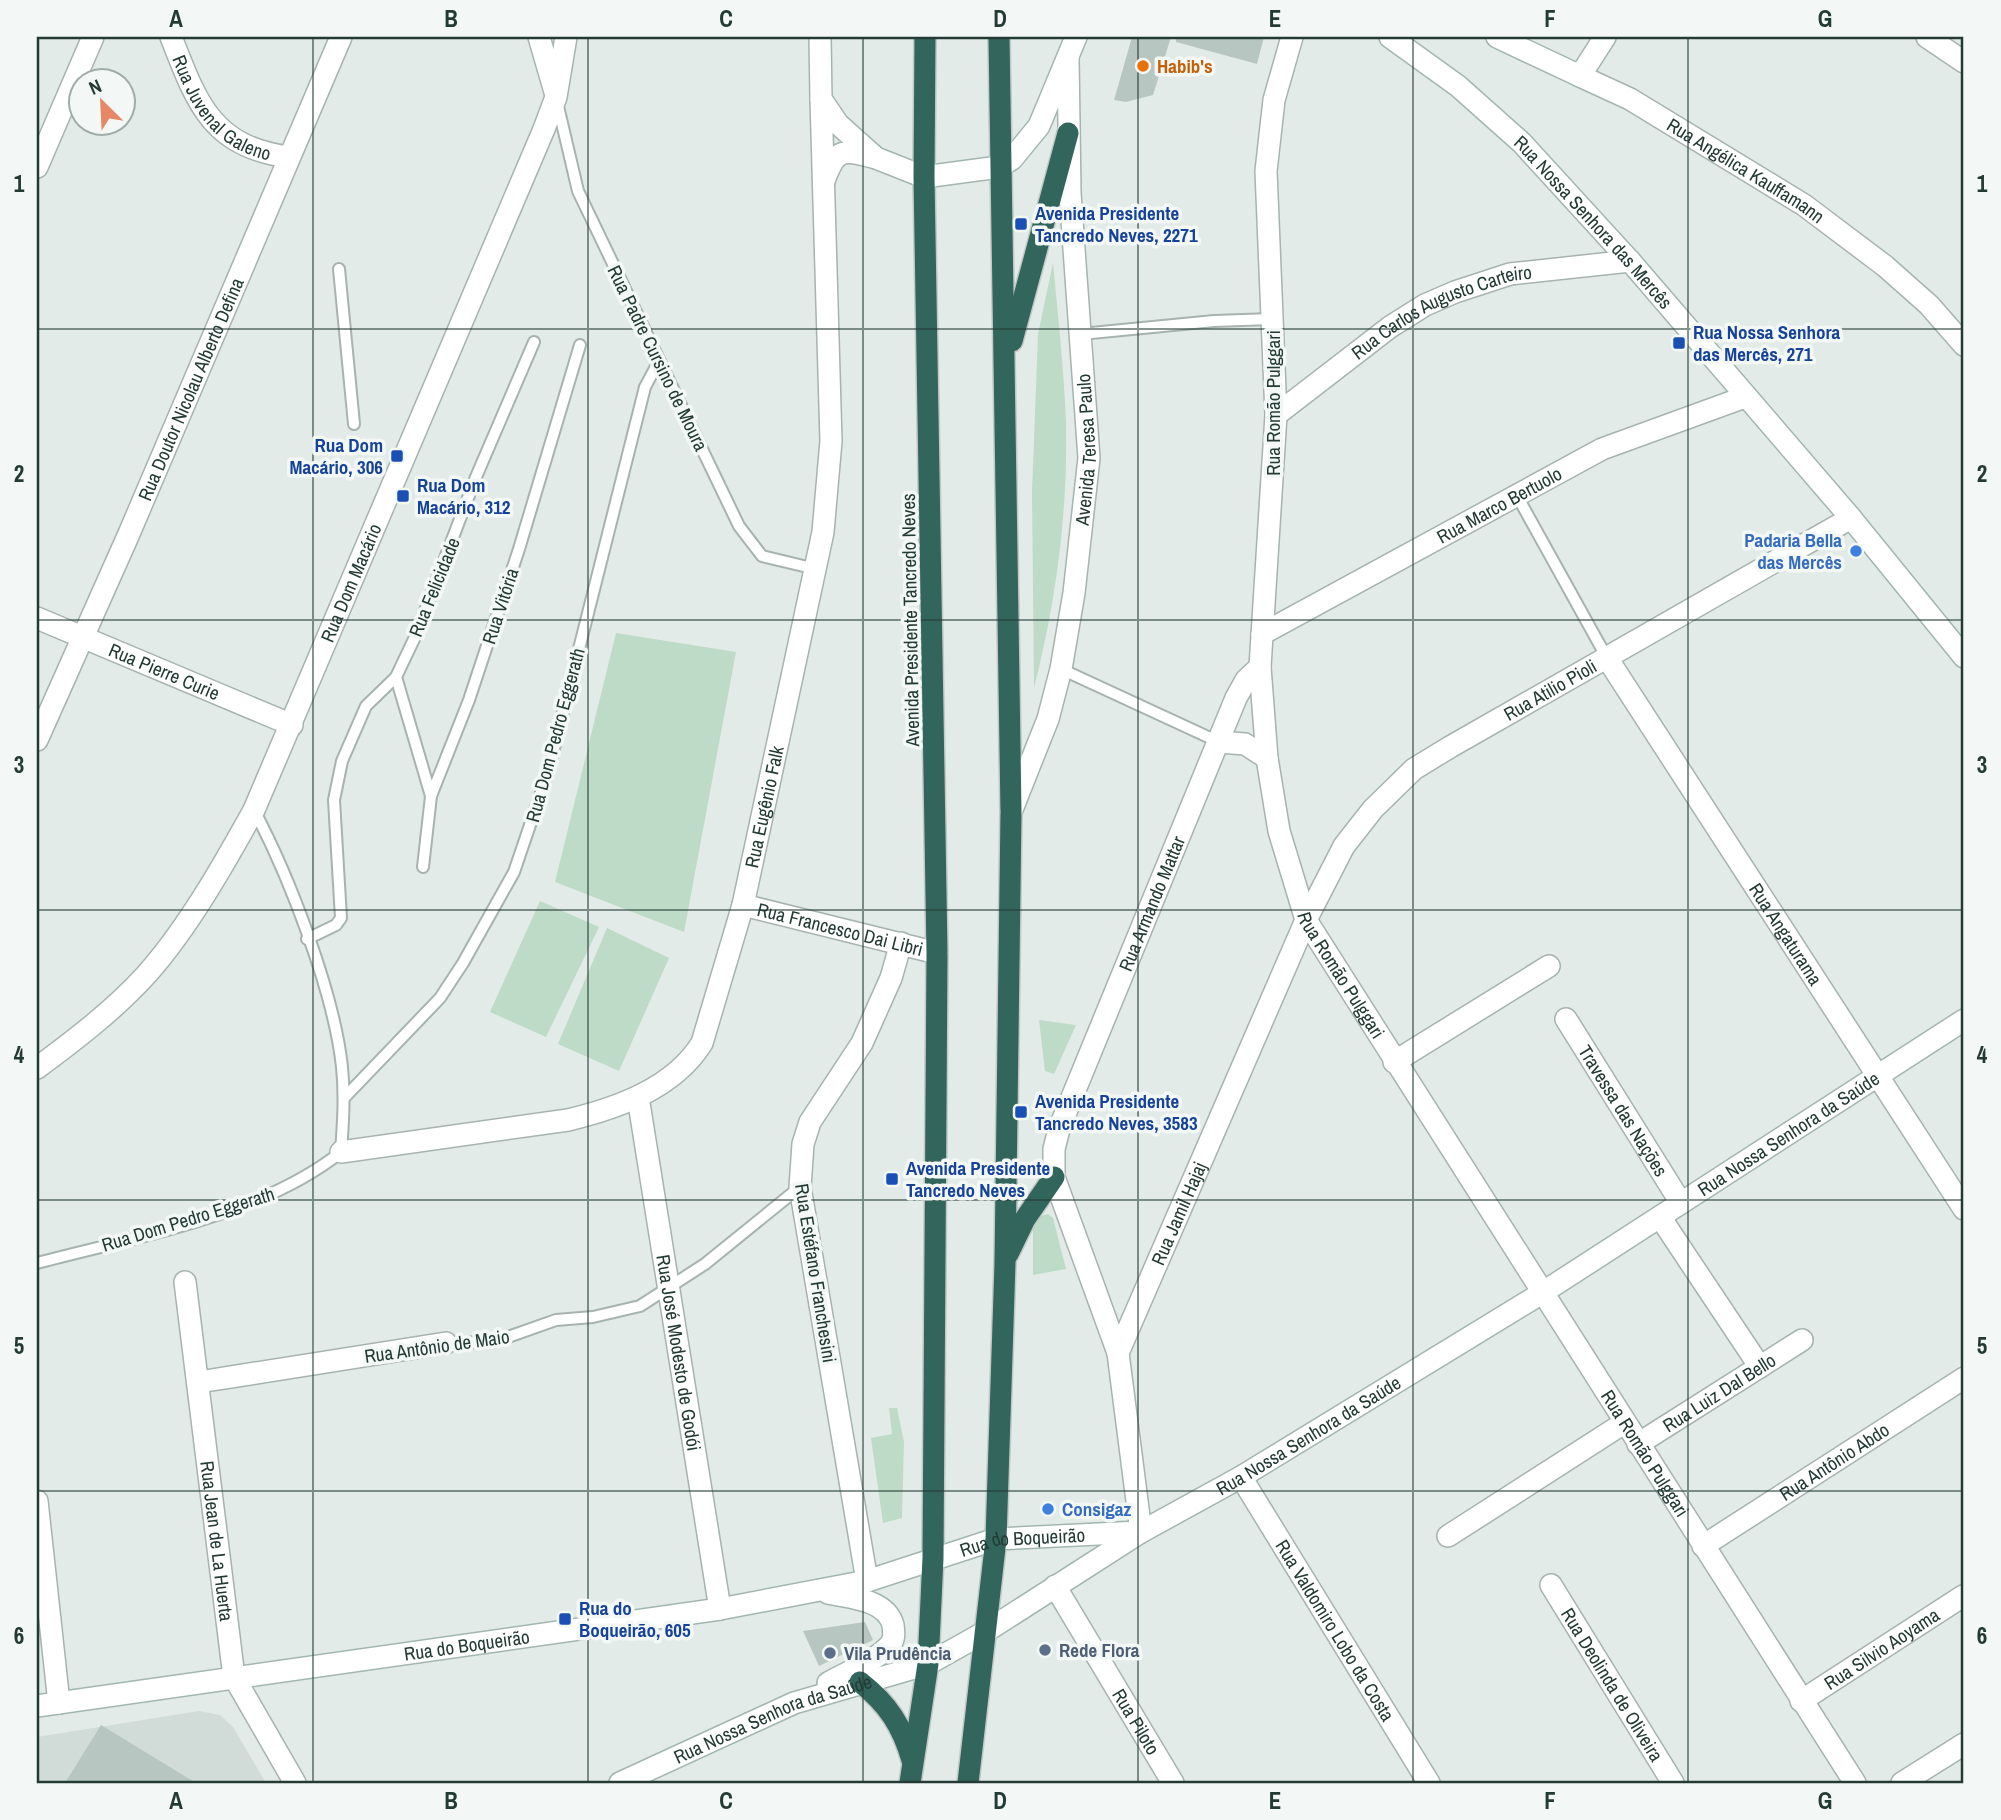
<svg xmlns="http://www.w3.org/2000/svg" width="2001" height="1820" font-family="'Archivo Narrow',sans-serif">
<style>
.built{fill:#d1dbd7}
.green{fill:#bddbc6}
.building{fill:#b8c6c1}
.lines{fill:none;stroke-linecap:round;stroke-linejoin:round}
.lane-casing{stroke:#a6b3af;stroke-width:14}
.street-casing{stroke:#a6b3af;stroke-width:24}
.secondary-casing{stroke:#a2b6af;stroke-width:24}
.highway-casing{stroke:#c2c8c6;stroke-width:24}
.lane{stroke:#fff;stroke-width:10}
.street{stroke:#fff;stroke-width:21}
.secondary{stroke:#fff;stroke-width:21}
.highway{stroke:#32655b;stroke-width:21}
.grid{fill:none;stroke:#243b35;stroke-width:2;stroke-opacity:0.55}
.food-dot{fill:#e8710a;stroke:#f3f8f6;stroke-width:2.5}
.transit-dot{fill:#1a4fb4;stroke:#f3f8f6;stroke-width:2.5}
.shop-dot{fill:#3f7fe0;stroke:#f3f8f6;stroke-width:2.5}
.service-dot{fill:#5c6f8a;stroke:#f3f8f6;stroke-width:2.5}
.labels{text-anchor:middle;stroke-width:7;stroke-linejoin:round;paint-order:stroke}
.food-label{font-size:19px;font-weight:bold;fill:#c56008;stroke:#f3f8f6;text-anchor:start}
.street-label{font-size:19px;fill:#243b35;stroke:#f3f8f6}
.transit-label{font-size:19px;font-weight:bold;fill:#164399;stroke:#f3f8f6;text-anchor:start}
.shop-label{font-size:19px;font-weight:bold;fill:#366cbe;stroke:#f3f8f6;text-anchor:end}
.service-label{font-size:19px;font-weight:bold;fill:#4e5e75;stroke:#f3f8f6;text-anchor:start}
.neatline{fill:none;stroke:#243b35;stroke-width:2.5}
.grid-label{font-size:23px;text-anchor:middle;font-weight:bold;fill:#243b35}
</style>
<rect width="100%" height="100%" fill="#e3ebe8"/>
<polygon class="built" points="199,1711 220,1715 233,1727 266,1783 40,1783 37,1779 37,1737"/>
<g class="green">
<path d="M 1053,263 C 1058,316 1064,370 1066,423 C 1068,513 1056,601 1034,688 L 1032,492 L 1038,334 Z"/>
<polygon points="616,633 736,652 684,932 555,882"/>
<polygon points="540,901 599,927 546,1037 490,1012"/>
<polygon points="607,928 669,958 619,1071 558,1044"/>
<polygon points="1039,1020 1076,1025 1054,1074 1045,1071"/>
<polygon points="1048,1214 1053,1218 1066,1269 1033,1275 1033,1224 1037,1217"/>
<polygon points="889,1408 897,1408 904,1442 902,1518 883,1523 871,1438 892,1434"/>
</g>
<g class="building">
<polygon points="1132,37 1171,37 1153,95 1126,102 1114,100"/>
<polygon points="1176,37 1264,37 1257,64 1176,42"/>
<polygon points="865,1622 873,1640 819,1666 803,1631"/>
<polygon points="101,1725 196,1783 65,1783"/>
</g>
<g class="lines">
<defs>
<g id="lane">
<polyline points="557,102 578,191 739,526 762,556 816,569"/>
<polyline points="339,269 354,424"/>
<polyline points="1081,334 1214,321 1273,319"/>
<polyline points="1516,494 1607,658"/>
<polyline points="1061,669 1219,742"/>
<polyline points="396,677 431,796"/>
<polyline points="423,867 431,796 469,700 519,549 580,345"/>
<polyline points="307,939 336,925 341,918 334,800 342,761 366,706 396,677 415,637 476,477 534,342"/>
<polyline points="345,1097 440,998 463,963 514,872 548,772 645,387 659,361"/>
<path d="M 37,1263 C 135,1237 261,1216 341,1152 C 343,1124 345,1096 342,1067 C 334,992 289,876 254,810"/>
<polyline points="446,1343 494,1342 556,1320 593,1317 640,1306 705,1264 800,1187"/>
</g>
<g id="street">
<path id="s1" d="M 171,37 C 197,103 211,146 288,157"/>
<polyline points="539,37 555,92"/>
<path id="s2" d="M 1292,37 L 1274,100 L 1266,171 L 1276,415 L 1260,667 L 1267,758 L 1279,831 L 1306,920 L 1855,1783"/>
<polyline points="1927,37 1964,62"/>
<path id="s3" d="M 1580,76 L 1630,99 L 1804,205 L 1885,266 L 1929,305 L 1964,345"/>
<polyline points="37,167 93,37"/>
<path d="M 824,181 C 836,147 844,149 876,158"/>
<path id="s4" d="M 1276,415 L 1390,327 L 1425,305 L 1455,292 L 1510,274 L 1630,261"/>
<path id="s5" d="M 37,618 L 292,725"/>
<path id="s6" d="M 1262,634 L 1602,449 L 1745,397"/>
<path id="s7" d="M 1607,658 L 1964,1209"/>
<path id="s8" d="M 37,740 L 128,536 L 341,37"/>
<polyline points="1219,742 1245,744 1267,758"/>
<path id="s9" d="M 1011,812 L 1048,719 L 1061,669 L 1074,593 L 1089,458 L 1070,193 L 1068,57"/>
<path id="s10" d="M 743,905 L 937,953"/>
<path id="s11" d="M 1566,1019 L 1681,1203"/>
<polyline points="1394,1062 1549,966"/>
<path id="s12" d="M 37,1068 C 75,1040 114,1010 146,975 C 188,928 224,864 254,810 L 544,129 L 556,97 L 566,37"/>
<path id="s13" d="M 638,1097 L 720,1609"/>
<path id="s14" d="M 341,1152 L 568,1120 C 618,1108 674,1088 702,1043 L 743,905 L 823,532 L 831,441 L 821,99"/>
<polyline points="1660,1217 1760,1367"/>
<path id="s15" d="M 185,1282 L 234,1677 L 295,1783"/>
<path id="s16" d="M 1118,1353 L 1306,920 L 1344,846 L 1373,809 L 1414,769 L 1450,747 L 1851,518"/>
<polyline points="199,1382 446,1343"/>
<path id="s17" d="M 1638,1444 L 1802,1340"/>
<path id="s18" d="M 1241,1477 L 1429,1783"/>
<polyline points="37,1501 59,1703"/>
<path id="s19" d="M 1141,1532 L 1118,1353 L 1054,1177 L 1054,1149 L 1059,1129 L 1236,698 L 1246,680 L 1260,667"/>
<polyline points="1448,1536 1624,1423"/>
<path id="s20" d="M 1703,1546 L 1964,1378"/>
<polyline points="867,1581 800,1187 803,1144 810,1122 862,1043 891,978 901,943"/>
<path id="s21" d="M 1551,1585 L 1673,1783"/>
<path id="s22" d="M 1055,1586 L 1173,1783"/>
<path id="s23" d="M 1801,1701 L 1963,1596"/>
<polyline points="1902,1783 1964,1744"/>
</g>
<g id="secondary">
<polyline points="820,37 821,99 838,124 876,158 924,177 999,167 1012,159 1039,126 1076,37"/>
<path id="s24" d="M 1390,37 L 1458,86 L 1522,143 L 1630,261 L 1851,518 L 1964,657"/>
<polyline points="1497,37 1580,76 1605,37"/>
<path d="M 828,1593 C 850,1598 886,1599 893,1625 C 894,1633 895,1640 889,1646 C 874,1662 847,1672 828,1683"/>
<path id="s25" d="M 37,1706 L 720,1609 L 867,1581 L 996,1539 L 1139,1532"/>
<path id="s26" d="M 620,1783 L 794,1703 L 928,1664 L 985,1632 L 1141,1532 L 1241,1477 L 1542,1293 L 1964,1020"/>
</g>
<g id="highway">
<polyline points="1012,341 1068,133"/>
<polyline points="1008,1254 1025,1219 1054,1177"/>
<path d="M 860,1682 C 888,1704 902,1726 912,1760"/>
<polyline points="910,1783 928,1664 933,1558 937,953 924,177 925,37"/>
<polyline points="968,1783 996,1539 1005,1263 1011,812 999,37"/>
</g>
</defs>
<use href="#lane" class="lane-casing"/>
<use href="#street" class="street-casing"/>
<use href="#secondary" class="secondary-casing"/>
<use href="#highway" class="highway-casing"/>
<use href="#lane" class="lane"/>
<use href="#street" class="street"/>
<use href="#secondary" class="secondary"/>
<use href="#highway" class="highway"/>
</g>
<path class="grid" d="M 313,37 L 313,1783M 588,37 L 588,1783M 863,37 L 863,1783M 1138,37 L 1138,1783M 1413,37 L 1413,1783M 1688,37 L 1688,1783M 37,329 L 1964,329M 37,620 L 1964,620M 37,910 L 1964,910M 37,1200 L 1964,1200M 37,1491 L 1964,1491"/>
<circle class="food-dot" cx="1143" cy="66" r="7"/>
<g class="transit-dot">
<rect x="1014" y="217" width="14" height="14" rx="3.5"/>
<rect x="1672" y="336" width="14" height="14" rx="3.5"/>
<rect x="390" y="449" width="14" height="14" rx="3.5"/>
<rect x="396" y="489" width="14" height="14" rx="3.5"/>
<rect x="1014" y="1105" width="14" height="14" rx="3.5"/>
<rect x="885" y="1172" width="14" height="14" rx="3.5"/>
<rect x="558" y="1612" width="14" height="14" rx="3.5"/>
</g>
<g class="shop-dot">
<circle cx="1856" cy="551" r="7"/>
<circle cx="1048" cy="1509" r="7"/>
</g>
<g class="service-dot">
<circle cx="1045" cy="1650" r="7"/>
<circle cx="830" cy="1653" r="7"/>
</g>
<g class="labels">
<g class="food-label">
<text x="1157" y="73">Habib's</text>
</g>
<g class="street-label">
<text dy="7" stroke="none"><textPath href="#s1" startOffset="91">Rua Juvenal Galeno</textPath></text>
<text dy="7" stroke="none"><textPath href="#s3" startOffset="191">Rua Angélica Kauffamann</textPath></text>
<text dy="7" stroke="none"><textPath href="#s24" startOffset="276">Rua Nossa Senhora das Mercês</textPath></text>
<text dy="7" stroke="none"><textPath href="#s4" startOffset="198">Rua Carlos Augusto Carteiro</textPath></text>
<text transform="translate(658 358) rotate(64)" y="7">Rua Padre Cursino de Moura</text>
<text dy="7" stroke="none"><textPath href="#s8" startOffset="383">Rua Doutor Nicolau Alberto Defina</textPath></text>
<text transform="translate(1273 403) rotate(-90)" y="7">Rua Romão Pulggari</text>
<text dy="7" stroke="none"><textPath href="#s9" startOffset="373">Avenida Teresa Paulo</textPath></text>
<text dy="7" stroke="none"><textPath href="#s6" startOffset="270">Rua Marco Bertuolo</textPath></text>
<text dy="7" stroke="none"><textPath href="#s12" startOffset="588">Rua Dom Macário</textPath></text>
<text transform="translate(434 587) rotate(-68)" y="7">Rua Felicidade</text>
<text transform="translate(500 606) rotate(-72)" y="7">Rua Vitória</text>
<text transform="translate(910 620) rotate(-91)" y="7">Avenida Presidente Tancredo Neves</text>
<text dy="7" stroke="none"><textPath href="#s5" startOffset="138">Rua Pierre Curie</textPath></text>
<text dy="7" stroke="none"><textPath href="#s16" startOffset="817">Rua Atilio Pioli</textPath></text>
<text transform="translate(555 735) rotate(-75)" y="7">Rua Dom Pedro Eggerath</text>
<text dy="7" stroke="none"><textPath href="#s14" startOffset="632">Rua Eugênio Falk</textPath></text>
<text dy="7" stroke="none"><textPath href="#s19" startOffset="660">Rua Armando Mattar</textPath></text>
<text dy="7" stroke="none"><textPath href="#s10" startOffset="100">Rua Francesco Dai Libri</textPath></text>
<text dy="7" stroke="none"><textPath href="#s7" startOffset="329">Rua Angaturama</textPath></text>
<text dy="7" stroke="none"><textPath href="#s2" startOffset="957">Rua Romão Pulggari</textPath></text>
<text dy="7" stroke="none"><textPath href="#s11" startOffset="108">Travessa das Nações</textPath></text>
<text dy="7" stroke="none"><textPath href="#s26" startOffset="1342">Rua Nossa Senhora da Saúde</textPath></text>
<text dy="7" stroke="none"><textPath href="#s16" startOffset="152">Rua Jamil Hajaj</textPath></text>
<text transform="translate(188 1219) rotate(-17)" y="7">Rua Dom Pedro Eggerath</text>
<text transform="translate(816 1273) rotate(81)" y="7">Rua Estéfano Franchesini</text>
<text transform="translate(437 1346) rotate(-8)" y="7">Rua Antônio de Maio</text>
<text dy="7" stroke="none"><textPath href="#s13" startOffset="259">Rua José Modesto de Godói</textPath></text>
<text dy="7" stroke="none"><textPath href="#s17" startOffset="96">Rua Luiz Dal Bello</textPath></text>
<text dy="7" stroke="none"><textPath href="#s26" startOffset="775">Rua Nossa Senhora da Saúde</textPath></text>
<text dy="7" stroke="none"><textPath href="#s2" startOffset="1524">Rua Romão Pulggari</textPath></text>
<text dy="7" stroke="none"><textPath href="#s20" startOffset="156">Rua Antônio Abdo</textPath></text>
<text dy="7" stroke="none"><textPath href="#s15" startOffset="261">Rua Jean de La Huerta</textPath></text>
<text dy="7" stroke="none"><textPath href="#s25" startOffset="1001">Rua do Boqueirão</textPath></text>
<text dy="7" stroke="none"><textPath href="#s18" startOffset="180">Rua Valdomiro Lobo da Costa</textPath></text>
<text dy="7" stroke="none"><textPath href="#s25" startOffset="434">Rua do Boqueirão</textPath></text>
<text dy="7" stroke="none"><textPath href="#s23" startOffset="96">Rua Silvio Aoyama</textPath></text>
<text dy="7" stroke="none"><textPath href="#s21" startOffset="117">Rua Deolinda de Oliveira</textPath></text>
<text dy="7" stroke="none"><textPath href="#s26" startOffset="166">Rua Nossa Senhora da Saúde</textPath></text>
<text dy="7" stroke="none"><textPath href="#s22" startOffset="158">Rua Piloto</textPath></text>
</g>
<g class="transit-label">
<text x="1035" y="220">Avenida Presidente<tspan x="1035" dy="22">Tancredo Neves, 2271</tspan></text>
<text x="1693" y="339">Rua Nossa Senhora<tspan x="1693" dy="22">das Mercês, 271</tspan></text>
<text x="383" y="452" text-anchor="end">Rua Dom<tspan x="383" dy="22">Macário, 306</tspan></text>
<text x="417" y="492">Rua Dom<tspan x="417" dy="22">Macário, 312</tspan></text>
<text x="1035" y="1108">Avenida Presidente<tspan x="1035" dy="22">Tancredo Neves, 3583</tspan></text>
<text x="906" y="1175">Avenida Presidente<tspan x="906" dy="22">Tancredo Neves</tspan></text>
<text x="579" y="1615">Rua do<tspan x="579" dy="22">Boqueirão, 605</tspan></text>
</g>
<g class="shop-label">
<text x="1842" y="547">Padaria Bella<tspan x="1842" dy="22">das Mercês</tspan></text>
<text x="1062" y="1516" text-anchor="start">Consigaz</text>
</g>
<g class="service-label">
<text x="1059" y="1657">Rede Flora</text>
<text x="844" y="1660">Vila Prudência</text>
</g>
</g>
<rect width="2001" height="1820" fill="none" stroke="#f3f8f6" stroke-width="77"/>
<g transform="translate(102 102) rotate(336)"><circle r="33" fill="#f3f8f6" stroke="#a0aca9" stroke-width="2"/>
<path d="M0-5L12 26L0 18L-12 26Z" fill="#e68866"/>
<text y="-10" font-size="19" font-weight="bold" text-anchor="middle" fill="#243b35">N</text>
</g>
<rect x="38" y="38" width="1924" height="1744" class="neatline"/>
<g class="grid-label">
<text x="176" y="27">A</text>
<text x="451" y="27">B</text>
<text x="726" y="27">C</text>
<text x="1000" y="27">D</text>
<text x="1275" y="27">E</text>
<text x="1550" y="27">F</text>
<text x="1825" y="27">G</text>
<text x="19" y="192">1</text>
<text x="1982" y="192">1</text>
<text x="19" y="482">2</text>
<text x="1982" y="482">2</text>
<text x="19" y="773">3</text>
<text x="1982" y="773">3</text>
<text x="19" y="1063">4</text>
<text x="1982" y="1063">4</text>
<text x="19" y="1354">5</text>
<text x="1982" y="1354">5</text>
<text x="19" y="1644">6</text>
<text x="1982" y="1644">6</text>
<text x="176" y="1809">A</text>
<text x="451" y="1809">B</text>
<text x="726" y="1809">C</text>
<text x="1000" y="1809">D</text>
<text x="1275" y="1809">E</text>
<text x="1550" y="1809">F</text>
<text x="1825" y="1809">G</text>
</g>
</svg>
